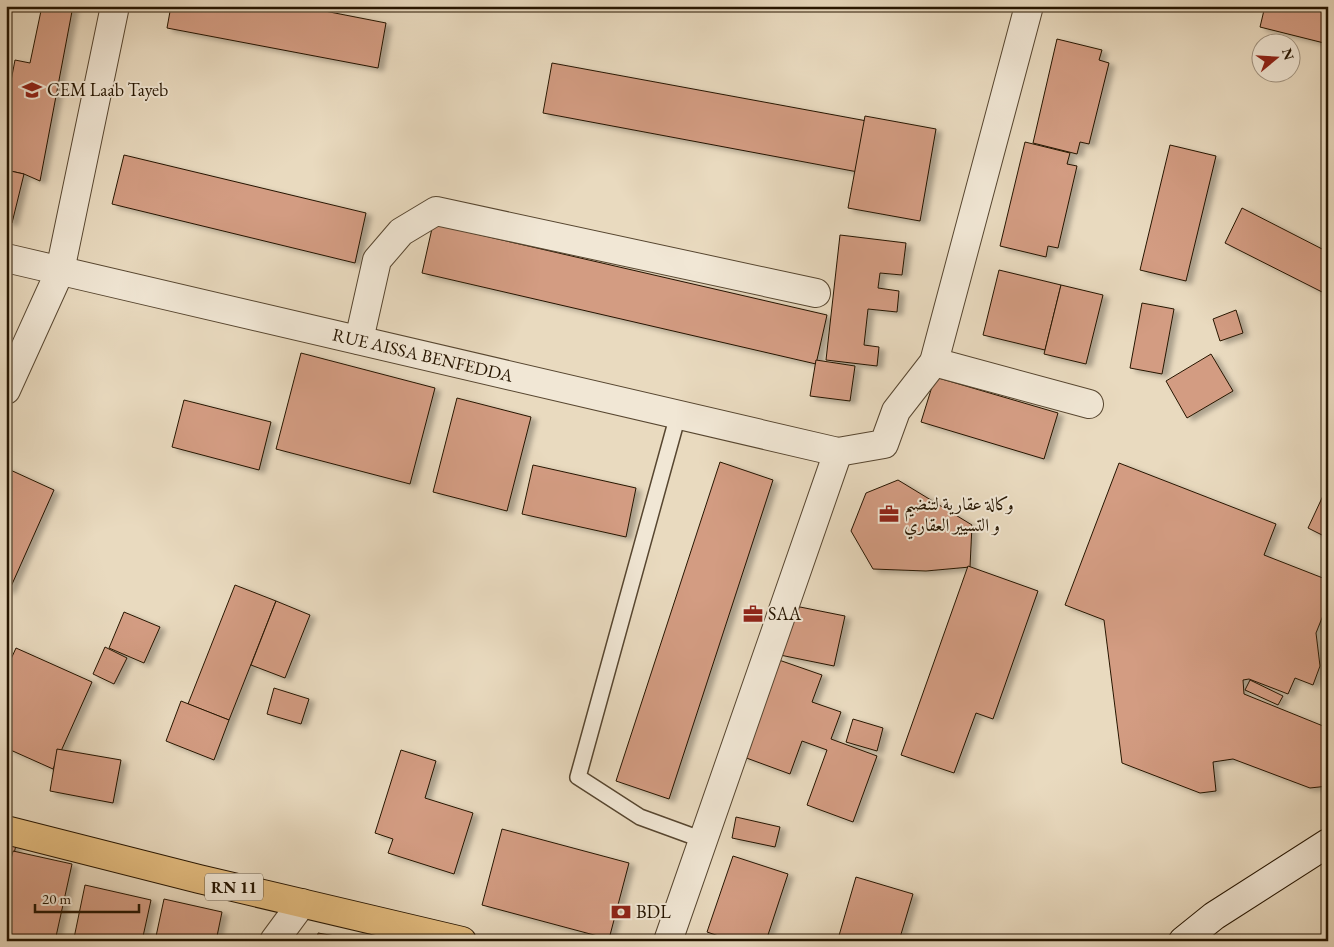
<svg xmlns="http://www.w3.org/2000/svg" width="1334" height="947" font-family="'EB Garamond',Amiri,serif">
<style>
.building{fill:#d39c82;stroke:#261500;filter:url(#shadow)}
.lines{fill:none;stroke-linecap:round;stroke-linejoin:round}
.lane-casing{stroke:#574630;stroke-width:18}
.street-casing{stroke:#574630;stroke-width:30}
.secondary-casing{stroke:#261500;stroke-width:30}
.primary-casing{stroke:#261500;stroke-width:30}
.lane{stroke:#f1e7d5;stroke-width:15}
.street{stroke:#f1e7d5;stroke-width:28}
.secondary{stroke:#f1e7d5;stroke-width:28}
.primary{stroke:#e4bd80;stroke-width:28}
.labels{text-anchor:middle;stroke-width:4;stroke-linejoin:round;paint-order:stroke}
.shield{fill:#f1e7d5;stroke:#635440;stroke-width:1}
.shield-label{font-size:16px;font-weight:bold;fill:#261500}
.poi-label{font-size:18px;fill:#261500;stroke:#f1e7d5;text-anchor:start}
.street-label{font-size:18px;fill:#261500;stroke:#f1e7d5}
</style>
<defs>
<filter id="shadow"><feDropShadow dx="5.5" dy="3" stdDeviation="2.5" flood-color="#0004"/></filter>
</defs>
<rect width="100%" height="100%" fill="#e9dabf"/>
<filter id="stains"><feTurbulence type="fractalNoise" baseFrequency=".004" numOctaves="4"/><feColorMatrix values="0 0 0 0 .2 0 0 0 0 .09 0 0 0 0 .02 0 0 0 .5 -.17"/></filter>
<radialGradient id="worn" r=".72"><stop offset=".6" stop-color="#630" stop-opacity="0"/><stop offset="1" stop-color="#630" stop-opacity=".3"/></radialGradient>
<g class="building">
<polygon points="42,6 73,6 40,181 24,174 6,170 6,107 15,60 30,63"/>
<polygon points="171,6 299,6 386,23 378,68 167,28"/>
<polygon points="1265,6 1328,6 1328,44 1260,27"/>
<polygon points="1057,39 1102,50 1099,60 1109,63 1089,144 1080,142 1077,154 1033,143"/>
<polygon points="552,63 867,121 858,172 543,113"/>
<polygon points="865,116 936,129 920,221 848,208"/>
<polygon points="1025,142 1070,153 1067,164 1077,166 1058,248 1048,246 1046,257 1000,246"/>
<polygon points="1170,145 1216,156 1186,281 1140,270"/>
<polygon points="124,155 366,213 355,263 112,204"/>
<polygon points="6,170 24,174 12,223 6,221"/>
<polygon points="1242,208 1328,252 1328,295 1225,243"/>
<polygon points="433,224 827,315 816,364 422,273"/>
<polygon points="840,235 906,243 902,275 880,273 878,288 899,291 897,312 868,309 864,345 879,347 877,366 826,360"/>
<polygon points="999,270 1061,285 1045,350 983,335"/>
<polygon points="1061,285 1103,295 1086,364 1044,354"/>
<polygon points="1142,303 1174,309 1162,374 1130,368"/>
<polygon points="1236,310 1243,333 1220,341 1213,319"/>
<polygon points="301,353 435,388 410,484 276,449"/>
<polygon points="1211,354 1233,391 1187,418 1166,381"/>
<polygon points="816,360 855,366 850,401 810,396"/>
<polygon points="935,377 1058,413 1044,459 921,422"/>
<polygon points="457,398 531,417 507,511 433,492"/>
<polygon points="184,400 271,422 259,470 172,447"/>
<polygon points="720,462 773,480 669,799 616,781"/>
<polygon points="1119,463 1276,524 1264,555 1328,580 1328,603 1316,633 1320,666 1313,685 1295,678 1288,694 1249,679 1243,680 1244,694 1328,728 1328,786 1310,788 1233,759 1213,762 1216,791 1200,793 1122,763 1104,620 1065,605"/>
<polygon points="533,465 636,488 626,537 522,514"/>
<polygon points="6,468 54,490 9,591 6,590"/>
<polygon points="898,480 972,525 970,567 926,571 873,569 851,531 866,493"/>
<polygon points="1328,485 1328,538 1308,528"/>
<polygon points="968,566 1038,591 993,719 976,713 954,773 901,755"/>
<polygon points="235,585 276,601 229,720 188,704"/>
<polygon points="276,601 310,615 285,678 251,665"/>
<polygon points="790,605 845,616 834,666 780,655"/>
<polygon points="1328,611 1328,623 1322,620"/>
<polygon points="124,612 160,627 144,663 109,648"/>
<polygon points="105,647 127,658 114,684 93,674"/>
<polygon points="16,648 92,682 53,769 6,748 6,670"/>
<polygon points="776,659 822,675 812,702 841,712 831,739 877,756 853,822 807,805 827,750 802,741 790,774 741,756"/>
<polygon points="1250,680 1283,696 1278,705 1245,690"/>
<polygon points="274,688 309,699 301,724 267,714"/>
<polygon points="181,701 229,720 214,760 166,741"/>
<polygon points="853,719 883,728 877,751 846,742"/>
<polygon points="57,749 121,760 113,803 50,791"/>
<polygon points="401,750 436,761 425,798 473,813 454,874 388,853 393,839 375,833"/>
<polygon points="736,817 780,827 775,847 732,838"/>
<polygon points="502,829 629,863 609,939 482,905"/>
<polygon points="6,843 16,845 8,880 6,880"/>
<polygon points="13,851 72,864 55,941 6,941 6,880"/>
<polygon points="733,856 788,874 766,941 733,941 707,932"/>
<polygon points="856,877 913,894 899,941 844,941 838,939"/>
<polygon points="85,885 151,900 142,941 86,941 74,938"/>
<polygon points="164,899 222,912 216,941 155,941"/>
<polygon points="318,933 364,941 317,941"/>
</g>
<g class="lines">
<defs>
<polyline id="lane" points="678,415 578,777 640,817 703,840"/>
<g id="street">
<path id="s1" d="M 6,258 L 838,452 L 884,444 L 896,411 L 934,362 L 1029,6"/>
<polyline points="359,340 377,260 401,232 436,211 816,293"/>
<polyline points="934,362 1089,404"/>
<polyline points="6,390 60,271 115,6"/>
<polyline points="274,941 302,903"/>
<polyline points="668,941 838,452"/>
</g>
<polyline id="secondary" points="1183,941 1214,916 1328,843"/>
<polyline id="primary" points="6,830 199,879 462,941"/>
</defs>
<use href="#lane" class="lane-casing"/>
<use href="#street" class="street-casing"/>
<use href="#secondary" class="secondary-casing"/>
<use href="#primary" class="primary-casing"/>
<use href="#lane" class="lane"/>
<use href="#street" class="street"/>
<use href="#secondary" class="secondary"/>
<use href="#primary" class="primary"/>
</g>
<defs>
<symbol id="school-bare" viewBox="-9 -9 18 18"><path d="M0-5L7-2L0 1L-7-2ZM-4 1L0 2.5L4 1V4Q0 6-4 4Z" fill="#8f2418" stroke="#f1e7d5" stroke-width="2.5" paint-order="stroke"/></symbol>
<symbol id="office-bare" viewBox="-9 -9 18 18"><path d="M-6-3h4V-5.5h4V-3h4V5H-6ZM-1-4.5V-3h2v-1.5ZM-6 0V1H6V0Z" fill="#8f2418" stroke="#f1e7d5" stroke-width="2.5" paint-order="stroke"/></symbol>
<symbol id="bank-bare" viewBox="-9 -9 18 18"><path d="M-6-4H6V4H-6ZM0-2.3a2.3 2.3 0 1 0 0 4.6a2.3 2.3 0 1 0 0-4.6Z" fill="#8f2418" stroke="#f1e7d5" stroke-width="2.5" paint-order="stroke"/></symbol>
</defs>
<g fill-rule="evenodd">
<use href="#school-bare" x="18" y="76" width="28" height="28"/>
<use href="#office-bare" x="875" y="500" width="28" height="28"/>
<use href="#office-bare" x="739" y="600" width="28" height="28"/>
<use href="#bank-bare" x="607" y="898" width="28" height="28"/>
</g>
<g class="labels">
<rect class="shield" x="205" y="873.5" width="58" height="27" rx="4"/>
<g class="shield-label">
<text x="234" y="893">RN 11</text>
</g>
<g class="poi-label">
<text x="47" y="96">CEM Laab Tayeb</text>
<text x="904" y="510">وكالة عقارية لتنضيم<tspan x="904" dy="21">و التسيير العقاري</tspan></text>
<text x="768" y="620">SAA</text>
<text x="636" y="918">BDL</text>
</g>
<g class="street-label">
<text dy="6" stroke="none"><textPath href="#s1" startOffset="428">RUE AISSA BENFEDDA</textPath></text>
</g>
</g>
<rect width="1334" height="947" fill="none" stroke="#e9dabf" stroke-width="25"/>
<rect x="8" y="8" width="1319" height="932" fill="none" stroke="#261500" stroke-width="2.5"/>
<rect x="12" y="12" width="1309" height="922" fill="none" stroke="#261500"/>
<g transform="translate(1276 58) rotate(72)"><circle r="24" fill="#f1e7d5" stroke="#a09380"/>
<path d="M0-4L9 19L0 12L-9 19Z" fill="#8f2418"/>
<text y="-8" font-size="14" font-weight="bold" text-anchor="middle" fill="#261500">N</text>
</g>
<path d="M35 904v8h104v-8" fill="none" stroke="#261500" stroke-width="2.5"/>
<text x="42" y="904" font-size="15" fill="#261500" stroke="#f1e7d5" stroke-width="4" paint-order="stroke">20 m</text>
<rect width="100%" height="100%" filter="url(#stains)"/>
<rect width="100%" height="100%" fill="url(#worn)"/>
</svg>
